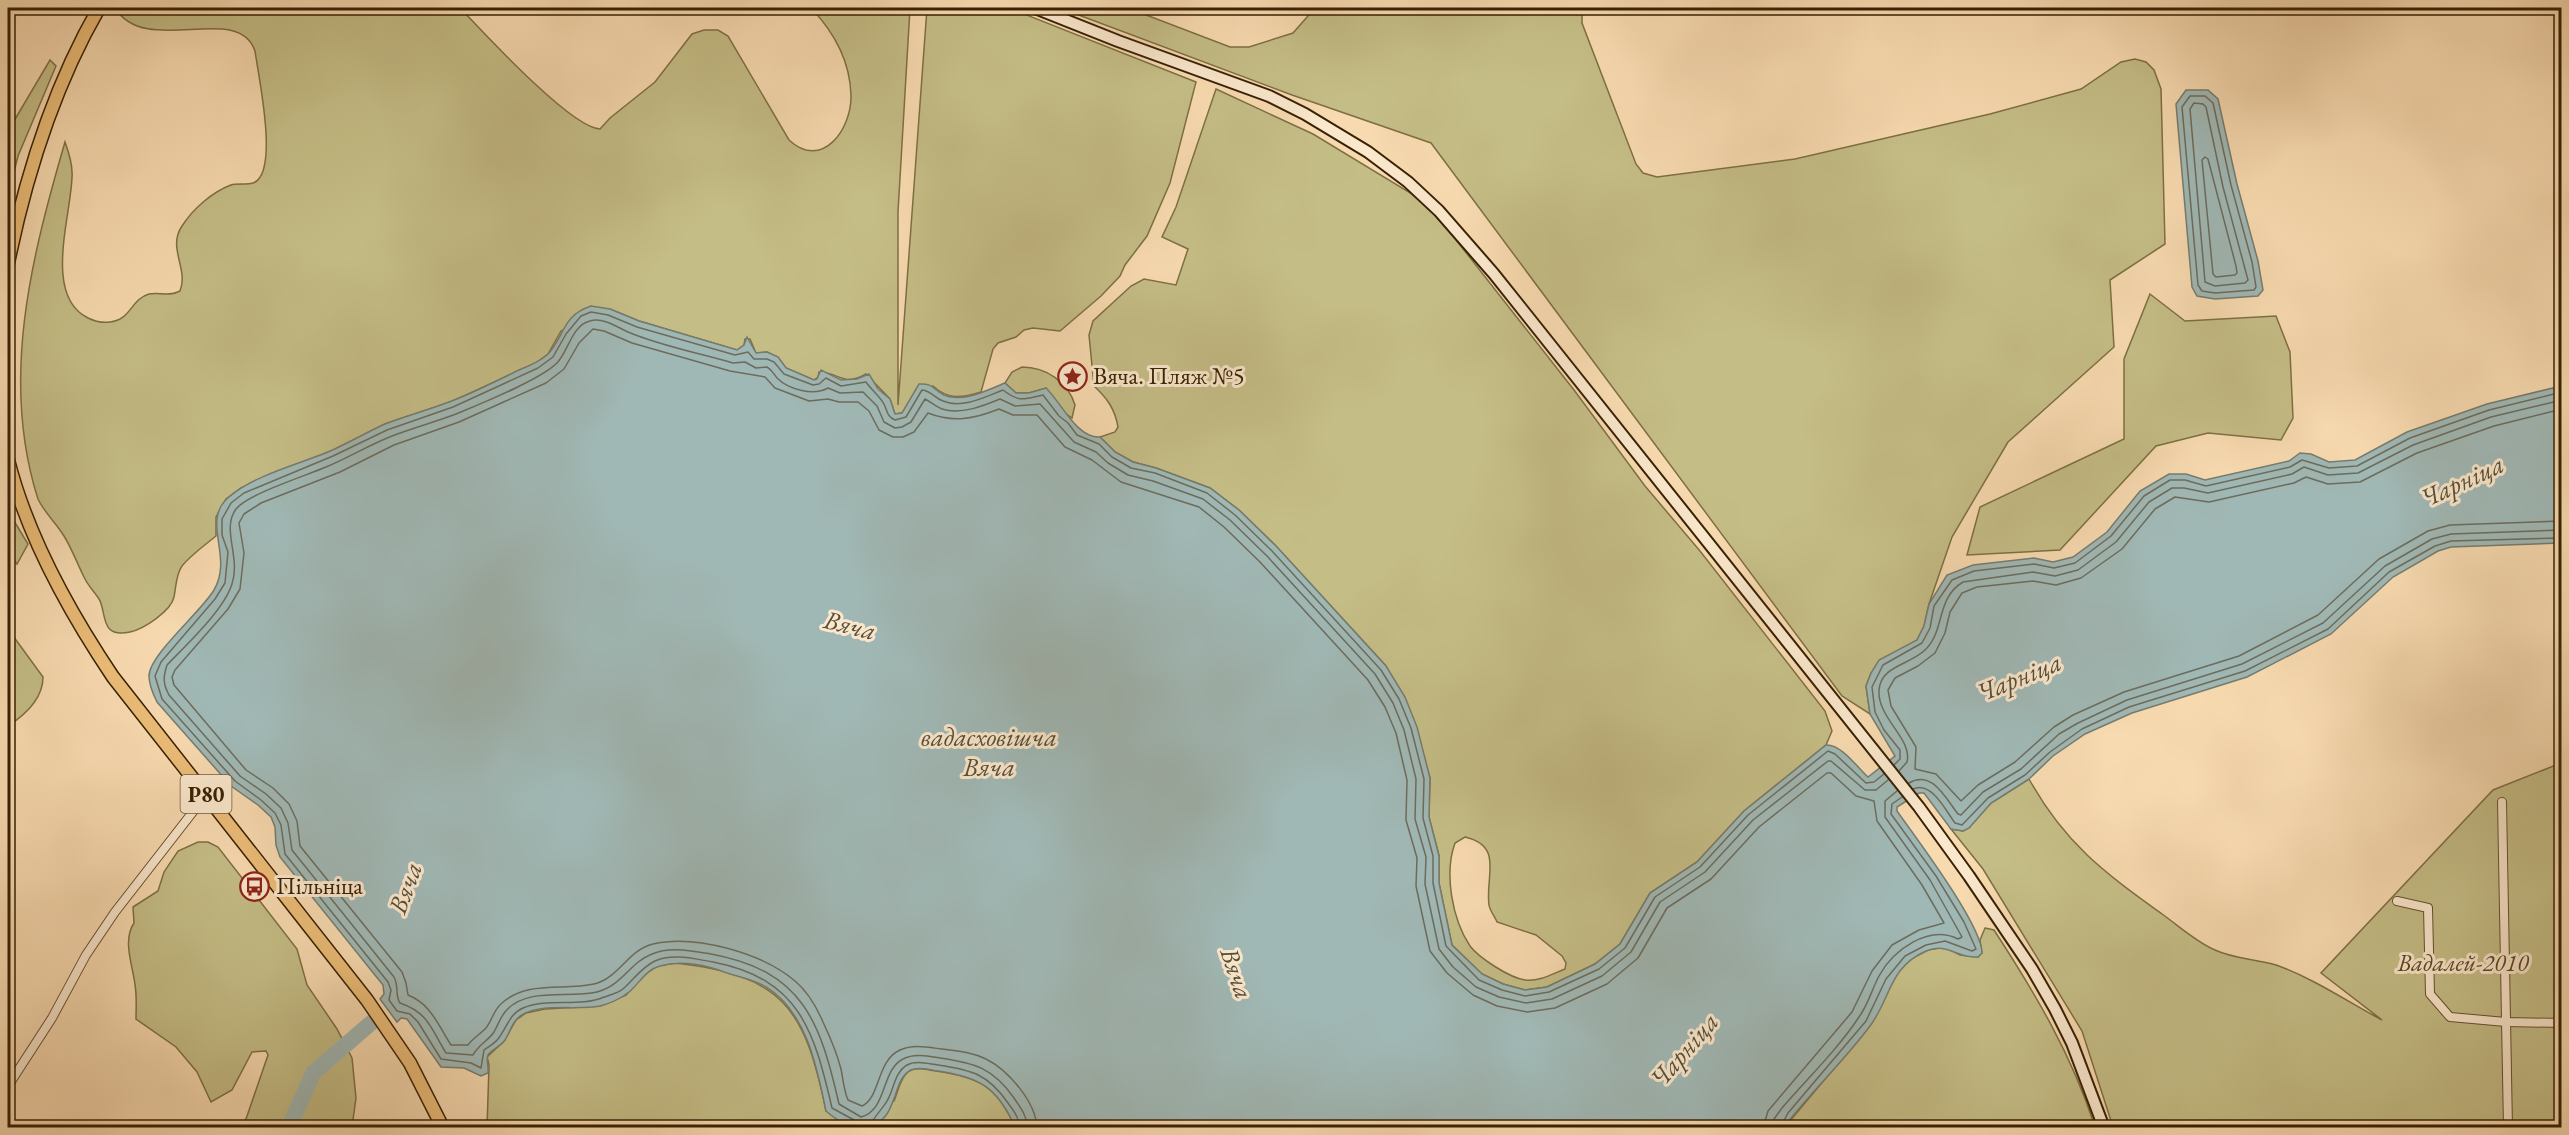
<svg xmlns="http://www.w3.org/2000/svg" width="2569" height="1135" font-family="'EB Garamond',serif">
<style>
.green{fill:#c5bd86;stroke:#7e6f44;stroke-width:1.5;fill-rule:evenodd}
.water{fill:#a0b8b5;stroke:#767c6e;stroke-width:1.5}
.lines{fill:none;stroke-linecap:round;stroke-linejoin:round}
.shore{stroke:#6c6c5c;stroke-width:1.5}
.river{stroke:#a0b8b5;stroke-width:16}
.street-casing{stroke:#674f2e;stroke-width:10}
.secondary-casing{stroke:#372103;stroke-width:14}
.primary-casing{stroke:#372103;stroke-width:15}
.street{stroke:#fae7cc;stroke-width:8}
.secondary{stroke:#fae7cc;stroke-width:10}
.primary{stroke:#ecbd78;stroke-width:12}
.labels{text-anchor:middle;stroke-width:6;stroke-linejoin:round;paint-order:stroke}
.shield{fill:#fae7cc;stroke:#725c3f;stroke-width:1.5}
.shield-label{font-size:22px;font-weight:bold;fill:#372103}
.poi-label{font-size:24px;fill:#372103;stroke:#fae7cc;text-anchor:start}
.park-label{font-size:24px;font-style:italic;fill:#5a4824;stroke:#fae7cc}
.water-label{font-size:26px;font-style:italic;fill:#564e38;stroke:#fae7cc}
</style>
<rect width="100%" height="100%" fill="#f8dab0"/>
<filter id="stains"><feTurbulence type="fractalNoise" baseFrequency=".00333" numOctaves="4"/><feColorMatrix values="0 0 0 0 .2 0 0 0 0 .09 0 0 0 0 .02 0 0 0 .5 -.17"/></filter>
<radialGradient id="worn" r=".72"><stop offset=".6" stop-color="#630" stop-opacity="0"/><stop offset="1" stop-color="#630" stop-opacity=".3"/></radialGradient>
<g class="green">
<path d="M 115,8 L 460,8 C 483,32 571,128 600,129 L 610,118 L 655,82 L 692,34 L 704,30 L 718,30 L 728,36 L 789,140 C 822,171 852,129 851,95 C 850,61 833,31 811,8 L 910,8 L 898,212 L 898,405 L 927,8 L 1009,8 L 1196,82 L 1170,183 L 1147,236 L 1125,265 L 1120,276 L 1101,296 L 1060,331 L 1033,328 L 1024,330 L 1016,337 L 998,343 L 993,349 L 981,392 C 962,398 948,400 933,386 L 902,413 L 895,414 L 890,399 L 866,374 C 844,387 840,373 819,372 L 818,377 L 814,380 L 786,368 L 778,357 L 767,352 L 756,353 L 750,339 L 745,339 L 744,345 L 737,350 L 639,321 L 610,309 L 561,331 L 548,354 L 536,363 L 451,402 L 385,424 L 331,451 L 241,488 L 226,499 L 216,517 L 216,536 C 205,545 191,555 182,566 C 176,574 176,587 174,597 C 171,611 144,629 130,632 C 99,639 107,612 99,599 C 94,591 88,586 84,577 C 77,563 72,549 64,536 C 56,523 44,512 38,499 C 0,380 31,259 65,142 C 69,153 73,165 72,177 C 71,216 43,296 88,318 C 94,321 103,323 110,322 C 131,320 131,299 149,294 C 160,292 169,297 180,291 C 189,269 167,248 182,226 C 193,209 212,192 231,185 C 237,183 246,185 253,183 C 280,174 258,74 255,51 C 238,1 146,58 115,8 Z"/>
<polygon points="1060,8 1128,8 1230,47 1249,47 1293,33 1315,8 1586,8 1582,12 1582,23 1636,164 1643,173 1657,177 1795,159 1990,114 2081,89 2121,62 2135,59 2146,62 2154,70 2161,89 2165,244 2110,280 2114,347 2008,442 1952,537 1929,604 1924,626 1917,640 1871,673 1866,686 1870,714 1842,696 1431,143 1292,95"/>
<polygon points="50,60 56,66 18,156 8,196 8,131"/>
<path d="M 1216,89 L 1313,134 L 1427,203 L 1574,390 L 1645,486 L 1700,551 L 1825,711 L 1832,731 L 1826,745 L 1744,811 L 1697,862 L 1650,893 L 1620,944 L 1595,964 L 1547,987 L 1525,990 L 1503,984 L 1482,974 L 1452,945 L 1439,883 L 1439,855 L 1429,817 L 1430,778 L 1424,756 L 1386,666 L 1276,546 L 1239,510 L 1210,488 L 1156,468 L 1133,462 L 1115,452 L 1100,437 L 1115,432 L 1118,427 C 1115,409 1107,398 1094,386 L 1089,335 L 1093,321 L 1131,286 L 1144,279 L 1176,285 L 1188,249 L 1162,237 L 1176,207 ZM 1465,837 C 1504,846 1485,876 1489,905 C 1490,911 1495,917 1497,922 L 1536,935 L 1562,956 L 1566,963 L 1565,969 C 1552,974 1539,982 1525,980 C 1510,978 1479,958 1470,946 C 1452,919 1444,873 1455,843 Z"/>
<polygon points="2150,294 2185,321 2276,316 2290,352 2293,418 2281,440 2208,433 2156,446 2060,550 1967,555 1980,507 2124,439 2124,359"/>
<path d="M 1022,367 C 1046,367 1068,382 1075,405 L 1072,418 L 1063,412 L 1046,388 L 1029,393 L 1016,393 L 1005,383 L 1012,372 Z"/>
<polygon points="8,511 28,544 17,564 8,551"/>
<path d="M 8,629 L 43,677 C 43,699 25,715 8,726 Z"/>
<path d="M 2561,763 L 2561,1127 L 2113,1127 L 2082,1031 L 1983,869 L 1951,829 L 1963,831 L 1969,828 L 1991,803 L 2029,779 C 2065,844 2104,872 2162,914 C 2179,926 2196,942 2215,950 C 2234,959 2256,959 2276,965 C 2313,978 2348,1002 2382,1020 L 2321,973 L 2493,790 Z"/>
<path d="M 198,842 L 208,842 L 218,847 L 297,949 L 307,985 L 337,1029 L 352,1058 L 356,1098 L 352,1127 L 238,1127 L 246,1119 L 268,1055 L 266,1051 L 252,1052 L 232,1090 L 211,1102 L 197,1072 L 176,1047 L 136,1019 C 136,1008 137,996 135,985 C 133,966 122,941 134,923 L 133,907 L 158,891 L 164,872 L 178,851 Z"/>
<path d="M 1985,928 L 1994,930 C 2035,993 2072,1055 2095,1127 L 1784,1128 L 1871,1024 L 1891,981 L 1909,960 L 1928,950 L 1945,947 L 1960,955 L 1978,957 L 1982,953 L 1980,940 Z"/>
<path d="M 675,963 C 784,975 805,1009 826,1111 L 894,1101 C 898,1092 900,1078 908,1072 C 916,1066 928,1070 936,1071 C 979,1077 997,1086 1015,1127 L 487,1128 L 489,1065 L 487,1057 L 504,1041 L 516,1020 L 526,1013 L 545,1009 L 600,1006 L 626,995 L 644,975 L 657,966 Z"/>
</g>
<g class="water">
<polygon points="2186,90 2208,90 2218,99 2237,184 2258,261 2263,290 2258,296 2215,299 2197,296 2192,287 2176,104"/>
<path d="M 591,306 L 610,309 L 639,321 L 737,350 L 744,345 L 747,337 L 756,353 L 767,352 L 778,357 L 786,368 L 814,380 L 817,379 L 821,370 L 841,380 L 857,379 L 869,374 L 878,389 L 890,399 L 895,414 L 902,413 L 919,384 C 934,383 933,390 944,395 C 963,403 988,390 1005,383 L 1016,393 L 1029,393 L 1046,388 C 1061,402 1077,439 1100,437 L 1115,452 L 1133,462 L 1156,468 L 1210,488 L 1239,510 L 1276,546 L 1386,666 L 1405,697 L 1417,727 L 1430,778 L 1429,817 L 1439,856 L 1439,883 L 1452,945 L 1482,974 L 1503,984 L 1525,990 L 1547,987 L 1595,964 L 1620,944 L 1650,893 L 1697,862 L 1744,811 L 1826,745 C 1841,744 1857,767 1868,777 L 1895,756 L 1870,714 L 1866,686 L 1871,673 L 1879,660 L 1917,640 L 1924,626 L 1929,604 L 1947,575 L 1973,565 L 2034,558 L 2053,562 L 2073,557 L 2107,532 L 2140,491 L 2169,474 L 2186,474 L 2205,480 L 2289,461 L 2300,453 L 2311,454 L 2329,462 L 2355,460 L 2407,432 L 2487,404 L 2561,386 L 2561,543 L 2451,547 L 2438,551 L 2393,577 L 2331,634 L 2247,677 L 2132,713 L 2085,734 L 2053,756 L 2029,779 L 1991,803 L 1969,828 L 1963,831 L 1951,829 L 1924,793 L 1919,793 L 1897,807 L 1897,811 C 1916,838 1982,925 1982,953 L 1978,957 C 1957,959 1948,942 1926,951 C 1889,967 1891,998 1870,1026 C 1844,1061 1811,1092 1784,1127 L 1015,1127 C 998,1088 980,1077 938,1071 C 930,1070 919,1066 911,1070 C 890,1080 900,1124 864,1127 C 850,1128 836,1120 826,1111 C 817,1068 807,1012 766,987 C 755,980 740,977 727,973 C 707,965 681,960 660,966 C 644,970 638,987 625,995 C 619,999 608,1004 600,1006 C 577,1011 532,1001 516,1020 C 511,1026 509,1034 505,1040 C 501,1046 490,1051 488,1055 C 486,1059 489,1068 488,1073 L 481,1076 L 464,1068 L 441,1067 L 407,1019 L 401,1018 L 397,1022 L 380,999 L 384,994 L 383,985 L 280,857 L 276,845 L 275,827 L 271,817 L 258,805 L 231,786 L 157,702 C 153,694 149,685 149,676 C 149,655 201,612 214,590 C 234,556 200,521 229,497 C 255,475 296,465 328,452 C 347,444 365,433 385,424 C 406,416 428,410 449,402 C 473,393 496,381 519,370 C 529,366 539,362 547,355 C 565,337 561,316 591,306 Z"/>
</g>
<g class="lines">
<g class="shore">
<polygon points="2190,96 2205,96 2213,103 2231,185 2252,262 2256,287 2254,290 2215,293 2202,291 2198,285 2182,107"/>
<polygon points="2194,103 2203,104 2206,107 2223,187 2248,280 2245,283 2215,286 2205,282 2190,109"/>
<polygon points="2205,157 2208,159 2236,266 2237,273 2235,275 2216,277 2213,274 2202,160"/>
<polyline points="2562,409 2494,426 2417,453 2360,482 2328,484 2306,477 2294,483 2209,502 2175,497 2155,509 2122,549 2081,578 2056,585 2033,581 1977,587 1962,593 1950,612 1945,633 1935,653 1918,666 1895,678 1888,690 1891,706 1916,747 1915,769 1936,774 1961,801 1978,785 2015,762 2054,727 2073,715 2124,692 2239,656 2318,615 2379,559 2428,531 2450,525 2562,521"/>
<polyline points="1894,765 1900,759 1900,750 1884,730 1875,712 1872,687 1883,665 1922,643 1930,628 1934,606 1952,580 1974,571 2034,564 2054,568 2075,563 2111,536 2144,496 2170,480 2185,480 2206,486 2290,467 2302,460 2329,468 2357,466 2410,438 2489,410 2562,392"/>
<path d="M 1899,771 L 1907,762 C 1913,739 1877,718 1879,690 C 1881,665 1911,665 1926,649 C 1945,630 1936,598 1963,582 L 2033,572 L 2055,576 L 2078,570 L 2116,542 L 2149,502 L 2172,488 L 2184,488 L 2208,493 L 2292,474 L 2304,467 L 2328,475 L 2358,473 L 2413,445 L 2491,417 L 2562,400"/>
<path d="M 1909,783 C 1932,769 1946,799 1958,814 L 1961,815 L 1983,792 L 2021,769 L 2059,734 L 2078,723 L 2127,700 L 2242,664 L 2323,623 L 2385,566 L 2432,539 L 2451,534 L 2562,530"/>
<path d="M 1913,789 C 1931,780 1946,811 1955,823 L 1962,825 L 1988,798 L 2025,775 L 2050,752 L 2082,729 L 2129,707 L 2245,671 L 2328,629 L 2389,572 L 2435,546 L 2451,541 L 2562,538"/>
<path d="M 856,1128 L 854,1120 L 832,1108 C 814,1031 800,979 713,962 C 695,959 672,953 655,961 C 642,967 634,979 624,988 C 619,993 610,995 604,997 C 579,1008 548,997 523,1008 C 509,1014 507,1028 498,1039 C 494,1044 489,1046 484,1050 L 481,1068 L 471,1063 L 441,1059 L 418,1022 L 410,1014 L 397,1011 L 389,1000 L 391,990 L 388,982 L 285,854 L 281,825 L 275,813 L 261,800 L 235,781 L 162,699 L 155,676 L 161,662 L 215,599 L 225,583 L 228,552 L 222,535 L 222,519 L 231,503 L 244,493 L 333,456 L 387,430 L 453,407 L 538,368 L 553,357 L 566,334 L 581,316 L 591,312 L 608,315 L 637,327 L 735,355 L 748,352 L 754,359 L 767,359 L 774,362 L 784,374 L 813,385 L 819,384 L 826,378 L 841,386 L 866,382 C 871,389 877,394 882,401 C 888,408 885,416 895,420 L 906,417 L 922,390 C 932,391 934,398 943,401 C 962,409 985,397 1003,390 C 1020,403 1024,399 1043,395 L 1059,416 L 1068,423 L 1077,435 L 1099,444 L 1112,457 L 1131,468 L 1155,473 L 1207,493 L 1235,515 L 1272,551 L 1381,670 L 1399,699 L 1411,728 L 1424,779 L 1423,818 L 1433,856 L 1433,883 L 1446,946 L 1479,980 L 1502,990 L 1525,996 L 1549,992 L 1599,969 L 1625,948 L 1655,897 L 1700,867 L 1748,815 L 1828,751 L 1835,754 L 1866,783 L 1874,782 L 1884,774"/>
<path d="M 870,1128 C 871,1119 882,1110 887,1101 C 894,1090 894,1073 907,1065 C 916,1060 929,1064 938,1065 C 972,1070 988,1074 1008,1103 C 1014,1111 1019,1118 1020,1128"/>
<path d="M 1028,1128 C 1027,1116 1020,1107 1014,1098 C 993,1068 975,1063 940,1058 C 928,1056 914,1053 903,1059 C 881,1070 887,1111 861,1117 L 839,1104 C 820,1021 803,971 711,954 C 692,951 670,946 652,954 C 629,963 623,985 597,992 C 569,999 526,986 505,1012 C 500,1018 498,1025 494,1032 C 488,1041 479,1044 473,1055 L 446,1053 C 431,1029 429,1013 400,1003 C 395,997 399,986 394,977 L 292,850 L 288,823 L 281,808 L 266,794 L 240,776 L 169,695 C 163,684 163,677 167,665 C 186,645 224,610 232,584 C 241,557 221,529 236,509 C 248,494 305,476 326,467 C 348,458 369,445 392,436 C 413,428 435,422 456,414 C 480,404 540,380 557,363 C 568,352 572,325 590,321 C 603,317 617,327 628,332 C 661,346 699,353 733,363 L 745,362 L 756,368 L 767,367 C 772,370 773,373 777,378 C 789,390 814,396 828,388 L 840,393 L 863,392 L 877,406 L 884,422 L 895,428 L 902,427 L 911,422 L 925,399 C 931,402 936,407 942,409 C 961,415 983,406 1000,399 L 1015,406 L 1040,404 L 1074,442 L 1096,452 L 1108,463 L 1128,475 L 1153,481 L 1203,499 L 1230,520 L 1267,556 L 1375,674 L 1393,703 L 1404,730 L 1416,779 L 1415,819 L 1426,857 L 1425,884 L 1439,949 L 1453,967 L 1476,987 L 1499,997 L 1526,1003 L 1552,999 L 1602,976 L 1631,952 L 1660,902 L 1705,872 L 1753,820 L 1828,761 L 1831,761 L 1865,790 L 1876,790 L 1888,780"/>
<path d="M 1037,1128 C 1036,1102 1008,1070 986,1059 C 972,1052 956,1051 941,1049 C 927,1047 913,1044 900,1050 C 876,1061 881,1097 862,1106 L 848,1100 C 844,1091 843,1079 841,1069 C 837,1053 830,1037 823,1022 C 817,1008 807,991 795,981 C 762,953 695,934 653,944 C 628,950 619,978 594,984 C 563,991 528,980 502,1003 C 493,1010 492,1022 485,1029 C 479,1035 473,1038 468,1045 L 451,1045 C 438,1025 431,1004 408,995 L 406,983 L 402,972 L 300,846 L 297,821 L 289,804 L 273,788 L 246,770 L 174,685 L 172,677 L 175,670 L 228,609 L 240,589 L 244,553 L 239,523 L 244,514 L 261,503 L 340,472 L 394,445 L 459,422 L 546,383 L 564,369 L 579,343 L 593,329 L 604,331 L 632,343 L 730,371 L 765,377 L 775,388 L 809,401 L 828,399 L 839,402 L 858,402 L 869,411 L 879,430 L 893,437 L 903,437 L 914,432 L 928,413 C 953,423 974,419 999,409 L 1013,415 L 1037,415 L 1065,447 L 1092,460 L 1121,482 L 1199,507 L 1224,527 L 1260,562 L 1368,680 L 1385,707 L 1396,733 L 1407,780 L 1406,820 L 1417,858 L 1416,886 L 1430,951 L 1447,973 L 1473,995 L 1497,1006 L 1527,1012 L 1555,1008 L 1607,984 L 1638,958 L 1667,908 L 1711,879 L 1759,827 L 1827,773 L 1831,773 L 1856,796 L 1874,801 L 1877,821 L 1922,885 L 1944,923 L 1919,930 L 1892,945 L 1872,971 L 1852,1012 L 1768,1111 L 1763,1128"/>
<path d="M 1772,1128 L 1774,1119 L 1782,1108 C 1807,1079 1838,1049 1859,1017 C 1868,1005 1872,989 1879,976 C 1893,950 1929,924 1958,939 L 1962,937 L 1930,880 L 1885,817 L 1885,801 L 1897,791"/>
<polyline points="1780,1128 1788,1113 1866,1021 1886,979 1905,956 1926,945 1945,941 1972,951 1976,949 1964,922 1936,876 1891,814 1892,804 1902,797"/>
</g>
<polyline class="river" points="289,1128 313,1073 371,1023"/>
<defs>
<g id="street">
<polyline points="2502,802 2508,1128"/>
<polyline points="2397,901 2428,908 2430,994 2450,1017 2506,1022 2562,1023"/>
<polyline points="8,1086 52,1018 86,955 115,912 206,795"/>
</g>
<polyline id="secondary" points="1035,8 1118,41 1269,96 1305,114 1368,152 1408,182 1439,211 1494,274 1919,807 1969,876 2032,969 2055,1009 2072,1043 2104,1128"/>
<g id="primary">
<path d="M 8,263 C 26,175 54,86 99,8"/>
<path d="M 8,460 C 27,535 70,613 113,677 L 367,1000 L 410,1063 L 443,1128"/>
</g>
</defs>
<use href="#street" class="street-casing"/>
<use href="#secondary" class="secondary-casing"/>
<use href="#primary" class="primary-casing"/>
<use href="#street" class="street"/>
<use href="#secondary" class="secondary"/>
<use href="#primary" class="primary"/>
</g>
<defs>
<symbol id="sight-ring" viewBox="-11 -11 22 22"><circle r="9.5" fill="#fae7cc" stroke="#8f2418" stroke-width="1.5"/><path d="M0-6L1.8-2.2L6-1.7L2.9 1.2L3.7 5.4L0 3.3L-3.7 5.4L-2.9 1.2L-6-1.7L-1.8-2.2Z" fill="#8f2418"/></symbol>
<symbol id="bus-ring" viewBox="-11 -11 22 22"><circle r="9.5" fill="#fae7cc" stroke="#8f2418" stroke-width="1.5"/><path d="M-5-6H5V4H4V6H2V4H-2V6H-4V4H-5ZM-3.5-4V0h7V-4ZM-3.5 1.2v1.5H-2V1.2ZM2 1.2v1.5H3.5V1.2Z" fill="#8f2418"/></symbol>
</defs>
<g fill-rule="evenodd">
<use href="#sight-ring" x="1056" y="360" width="33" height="33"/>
<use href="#bus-ring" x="238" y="870" width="33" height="33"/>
</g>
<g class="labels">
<rect class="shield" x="180.5" y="775" width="51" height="38" rx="4.5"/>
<g class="shield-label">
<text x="206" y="802">Р80</text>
</g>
<g class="poi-label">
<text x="1093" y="384">Вяча. Пляж №5</text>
<text x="276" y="894">Пільніца</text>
</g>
<g class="park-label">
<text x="2463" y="971">Вадалей-2010</text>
</g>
<g class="water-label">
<text transform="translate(2462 481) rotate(-25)" y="9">Чарніца</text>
<text transform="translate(850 625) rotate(14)" y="9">Вяча</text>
<text transform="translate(2019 677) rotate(-22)" y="9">Чарніца</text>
<text x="989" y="746">вадасховішча<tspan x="989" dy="30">Вяча</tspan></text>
<text transform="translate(405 888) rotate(-70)" y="9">Вяча</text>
<text transform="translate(1237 973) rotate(71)" y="9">Вяча</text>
<text transform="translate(1684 1050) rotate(-49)" y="9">Чарніца</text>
</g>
</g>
<rect width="2569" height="1135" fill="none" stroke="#f8dab0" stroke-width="30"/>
<rect x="9" y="9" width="2551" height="1117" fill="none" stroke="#372103" stroke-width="3"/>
<rect x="15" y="15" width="2539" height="1105" fill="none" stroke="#372103" stroke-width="1.5"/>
<rect width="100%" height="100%" filter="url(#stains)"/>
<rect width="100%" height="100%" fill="url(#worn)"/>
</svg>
